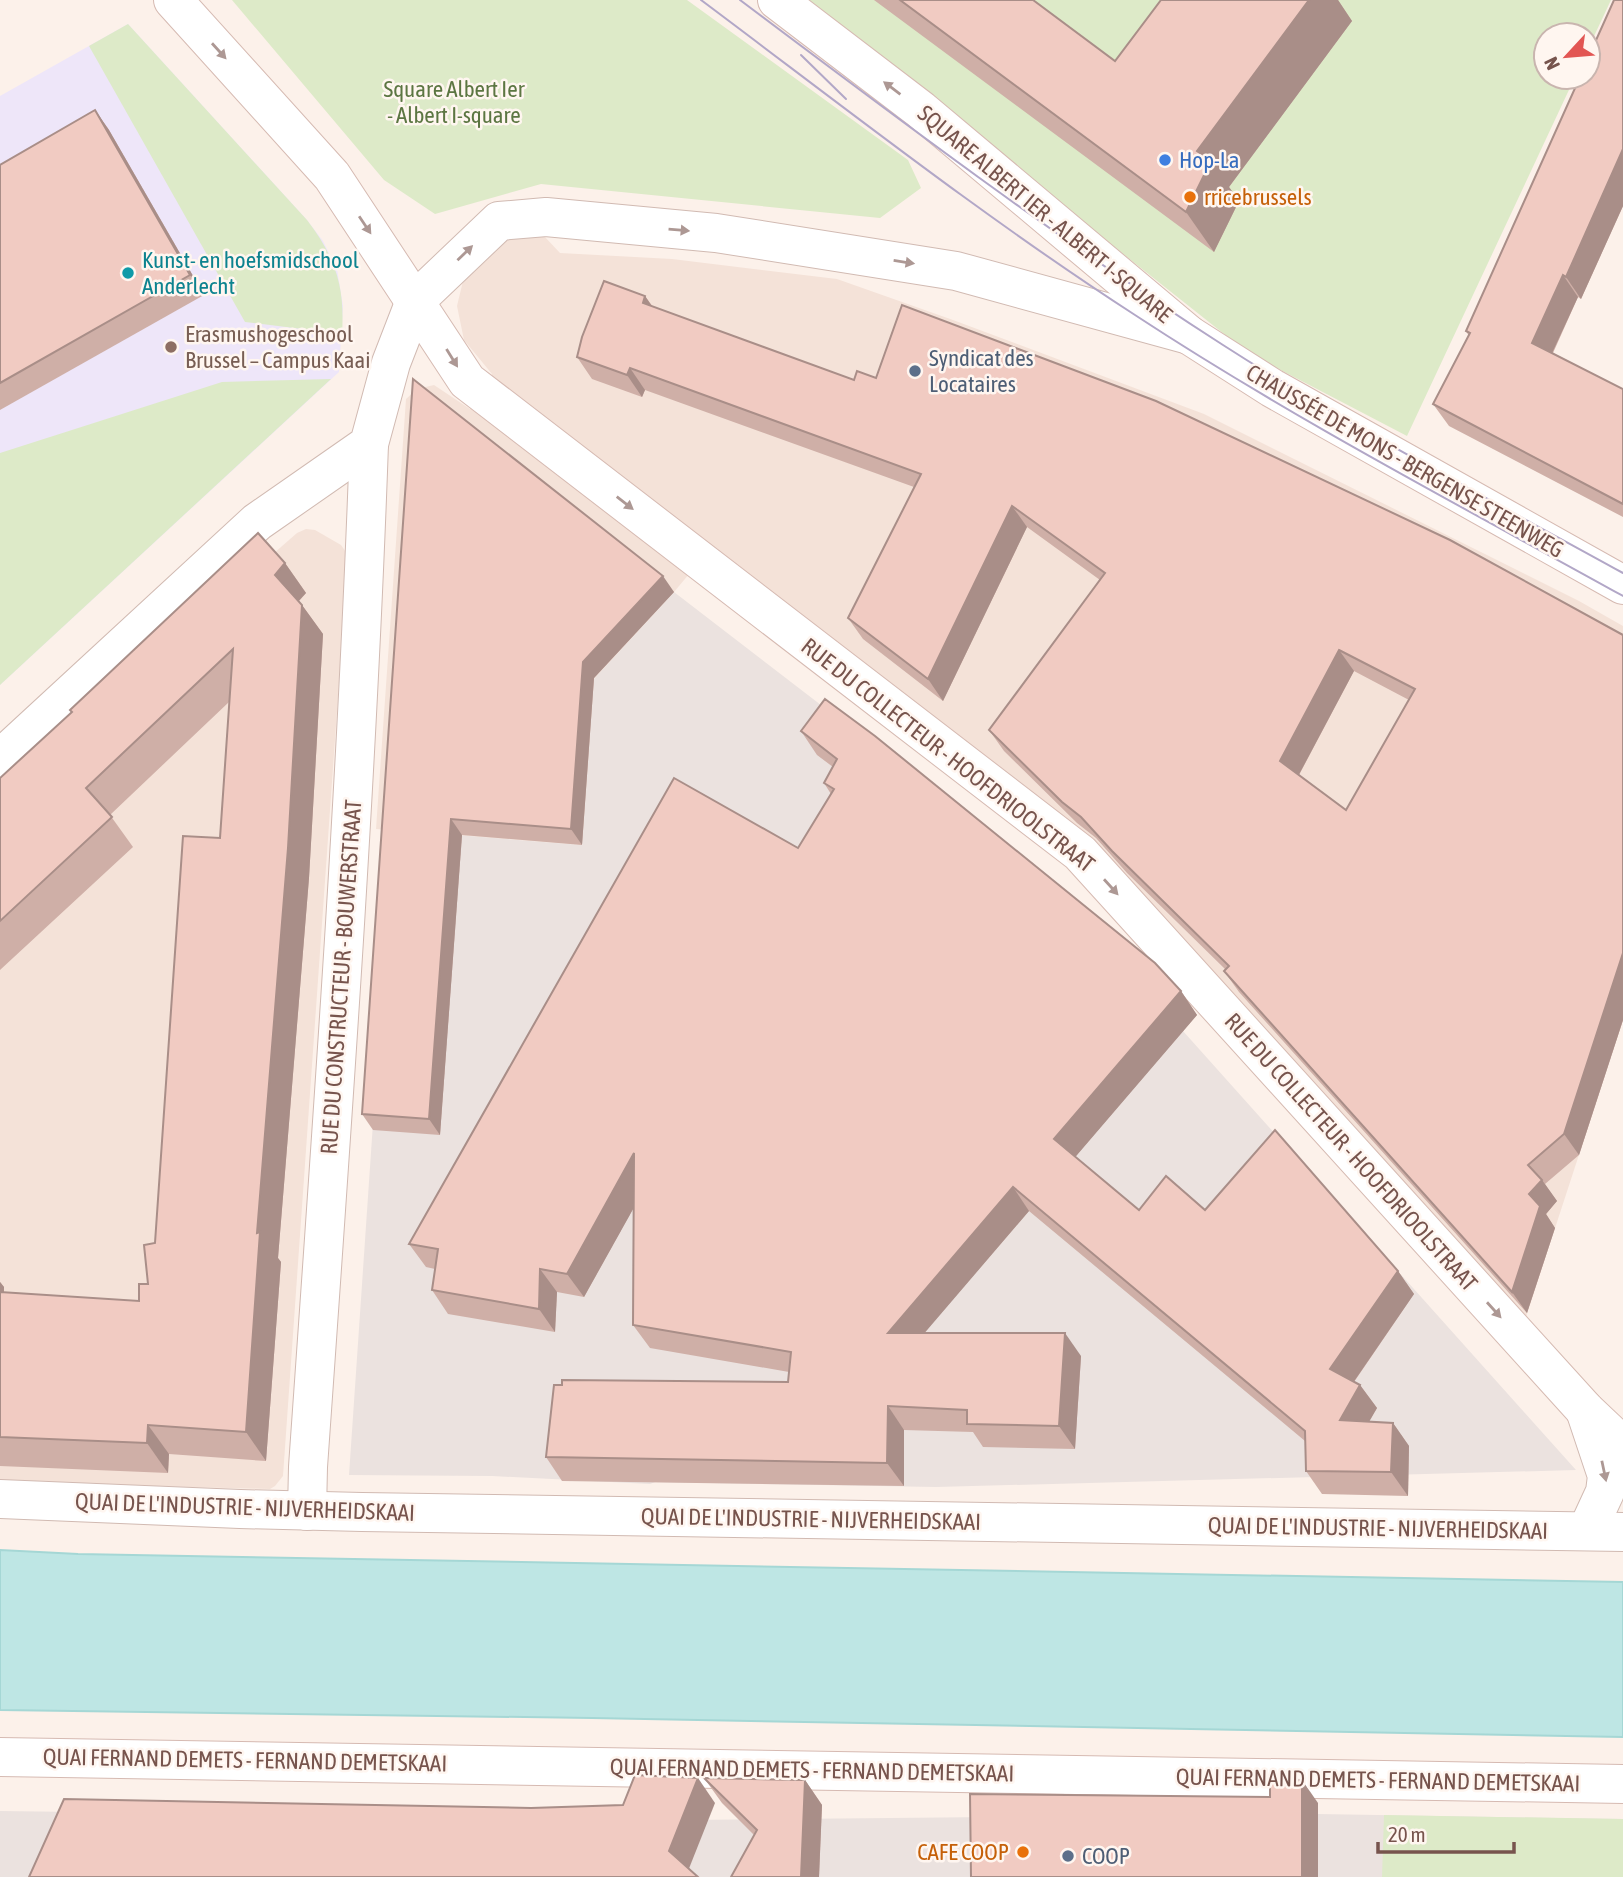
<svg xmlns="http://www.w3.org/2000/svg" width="1623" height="1877" font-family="'Asap Condensed',sans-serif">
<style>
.residential{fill:#f4e2d8}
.industrial{fill:#ebe2df}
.education{fill:#eee6f9}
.green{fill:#ddeac8}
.water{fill:#bee6e4;stroke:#a5d7d5;stroke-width:2}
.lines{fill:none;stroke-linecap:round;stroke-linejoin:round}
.street-casing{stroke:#d1bab2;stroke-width:40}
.secondary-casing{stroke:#d6bab2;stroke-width:40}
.street{stroke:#fff;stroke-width:38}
.secondary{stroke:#fff;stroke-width:38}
.tram{stroke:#b2a7c7;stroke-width:2}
.wall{fill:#cfafa7;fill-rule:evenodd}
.shaded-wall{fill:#a98e88}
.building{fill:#f1cbc2;stroke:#a98e88;stroke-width:2;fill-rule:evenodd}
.oneway{fill:#ad9894}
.shop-dot{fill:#3f7fe0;stroke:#fff6f0;stroke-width:2.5}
.food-dot{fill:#e8710a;stroke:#fff6f0;stroke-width:2.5}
.culture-dot{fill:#0f9aa8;stroke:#fff6f0;stroke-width:2.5}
.education-dot{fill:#8d6e63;stroke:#fff6f0;stroke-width:2.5}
.service-dot{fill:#5c6f8a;stroke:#fff6f0;stroke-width:2.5}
.labels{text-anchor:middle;stroke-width:5;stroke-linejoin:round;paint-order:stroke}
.park-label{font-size:23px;fill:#5c7642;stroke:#fff6f0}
.shop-label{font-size:23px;fill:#366cbe;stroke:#fff6f0;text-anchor:start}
.food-label{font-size:23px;fill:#c56008;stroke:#fff6f0;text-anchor:start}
.street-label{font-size:23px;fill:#77544d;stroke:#fff6f0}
.culture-label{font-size:23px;fill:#0d838f;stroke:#fff6f0;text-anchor:start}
.education-label{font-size:23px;fill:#785e54;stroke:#fff6f0;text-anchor:start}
.service-label{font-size:23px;fill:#4e5e75;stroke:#fff6f0;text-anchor:start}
</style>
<rect width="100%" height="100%" fill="#fcf1ea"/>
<g class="residential">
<polygon points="544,236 560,253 672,259 837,279 953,320 1204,414 1579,601 1623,626 1623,1020 1526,1317 1238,1008 710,549 674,592 582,845 376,829 406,399 417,389 434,385 470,409 492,374 464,340 457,306 463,281 493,245 518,237"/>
<polygon points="306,529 315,530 341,545 348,555 283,1476 275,1486 270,1489 0,1482 0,808 273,554 297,533"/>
</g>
<g class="industrial">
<polygon points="674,592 1046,878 1576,1470 936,1487 655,1482 650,1484 492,1476 349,1475 393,830 582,845 594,679"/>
<polygon points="0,1811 684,1820 1318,1814 1623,1819 1623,1877 0,1877"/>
</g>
<polygon class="education" points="128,24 307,220 323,241 337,269 343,306 339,372 0,685 0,96"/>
<g class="green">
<polygon points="232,0 687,0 908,160 921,188 880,218 541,184 435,214 384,180"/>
<polygon points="803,0 1611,0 1588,49 1588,35 1546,35 1546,77 1575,77 1407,436 1248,353"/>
<path d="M 128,24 L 307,220 C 336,258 345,287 342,334 L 245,322 L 89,46 Z"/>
<polygon points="331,379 0,685 0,453 222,382"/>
<polygon points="1384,1815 1623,1819 1623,1877 1382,1877"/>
</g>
<polygon class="water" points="0,1550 78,1554 1623,1582 1623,1737 592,1718 0,1710"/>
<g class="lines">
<defs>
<g id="street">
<polyline points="0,759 257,522 369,444 391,363 415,301 499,221 546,217 716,233 956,271 1189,335"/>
<polyline points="1585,1410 1607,1476 1605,1492 1587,1531"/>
<polyline points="0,1499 240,1509 362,1512 1623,1532"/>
<path d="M 307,1511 L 308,1467 C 332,1126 357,785 369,444"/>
</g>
<g id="secondary">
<polyline points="173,0 332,176 467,381 1080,853 1585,1410 1623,1446"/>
<polyline points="777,0 921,110 1189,335 1272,388 1623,585"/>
<polyline points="0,1757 1623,1784"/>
</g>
</defs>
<use href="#street" class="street-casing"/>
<use href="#secondary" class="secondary-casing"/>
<use href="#street" class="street"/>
<use href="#secondary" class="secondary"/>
<g class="tram">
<path d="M 701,0 C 844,107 985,218 1135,315 C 1292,418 1459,505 1623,596"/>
<path d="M 740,0 C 898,119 1056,238 1223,345 C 1352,428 1489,499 1623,573"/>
<polyline points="801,55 846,99"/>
</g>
</g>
<g class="wall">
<polygon points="874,0 1033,0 1115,61 1161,0 1338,0 1352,21 1229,187 1239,201 1214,252"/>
<polygon points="1623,0 1623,206 1581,299 1578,297 1553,353 1623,389 1623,517 1449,426 1433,404 1469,336 1466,331"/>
<polygon points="95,110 109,130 204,295 0,410 0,165"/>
<path d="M 645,296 L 653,307 L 854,380 L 1623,635 L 1623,1020 L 1579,1155 L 1545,1184 L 1557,1201 L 1546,1214 L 1555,1228 L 1527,1313 L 1239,992 L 1224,971 L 1225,969 L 1127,873 L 1096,838 L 1077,823 L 1004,751 L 989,730 L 1100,580 L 1027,527 L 943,701 L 863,639 L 848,618 L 914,487 L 645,390 L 642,397 L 592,379 L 577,357 ZM 1354,671 L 1409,700 L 1346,810 L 1299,775 Z"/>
<polygon points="413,379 674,592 594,678 582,845 462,835 440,1135 373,1130 362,1114"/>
<polygon points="285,563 306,593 299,601 323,634 309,878 278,1258 281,1262 266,1461 169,1454 168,1473 0,1466 0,1282 4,1287 4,1292 139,1301 148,1284 220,838 229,702 110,815 133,847 0,970 0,778"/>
<polygon points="801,731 1181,991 1197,1015 1075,1157 1139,1210 1205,1210 1398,1271 1414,1294 1354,1382 1360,1385 1377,1408 1369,1421 1393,1423 1409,1446 1408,1496 1322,1494 1306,1471 1305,1441 1029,1211 924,1333 1081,1356 1075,1449 983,1447 973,1432 904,1430 904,1486 562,1481 546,1457 788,1382 789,1372 650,1348 633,1325 634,1207 584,1297 557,1292 555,1332 448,1314 432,1290 435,1269 426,1267 409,1244 798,848 831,794 824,783 833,767 817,755"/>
<polygon points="704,1778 805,1780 822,1805 819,1877 731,1877 754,1835 722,1803"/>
</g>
<g class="shaded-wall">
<polygon points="1309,0 1338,0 1352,21 1229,187 1239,201 1214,252 1186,212 1197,151"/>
<polygon points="95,110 109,130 204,295 190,275"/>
<polygon points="1623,149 1623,206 1581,299 1566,277"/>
<polygon points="1563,275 1578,297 1547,364 1532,343"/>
<polygon points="645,296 660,318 643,303"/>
<polygon points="630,368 645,390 642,397 627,375"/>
<polygon points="1012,506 1027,527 943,701 928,679"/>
<polygon points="285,563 306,593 295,605 275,575"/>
<polygon points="663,576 674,592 594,678 582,845 571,829 583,662"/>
<polygon points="302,605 323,634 309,878 278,1258 281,1262 266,1461 246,1432 257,1233"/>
<polygon points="1339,650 1354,671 1295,782 1280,761"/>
<polygon points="451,819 462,835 440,1135 429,1119"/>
<polygon points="1623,953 1623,1020 1579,1155 1564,1134"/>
<polygon points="1181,991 1197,1015 1071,1162 1054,1139"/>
<polygon points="634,1153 651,1177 584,1297 567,1274"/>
<polygon points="1542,1180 1557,1201 1546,1214 1555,1228 1527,1313 1512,1292 1529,1194"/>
<polygon points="1013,1187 1029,1211 904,1357 888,1333"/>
<polygon points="540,1269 557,1292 555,1332 539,1309"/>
<polygon points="1398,1271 1414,1294 1346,1393 1330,1369"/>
<polygon points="0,1282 4,1287 3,1320 0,1316"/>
<polygon points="1065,1333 1081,1356 1075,1449 1059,1426"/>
<polygon points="1360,1385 1377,1408 1357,1443 1340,1420"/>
<polygon points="888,1406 904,1430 904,1486 887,1463"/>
<polygon points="1393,1423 1409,1446 1408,1496 1391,1472"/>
<polygon points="148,1425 169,1454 168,1473 147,1443"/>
<polygon points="698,1778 715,1803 686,1876 669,1851"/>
<polygon points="805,1780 822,1805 819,1877 801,1877"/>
<polygon points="1302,1780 1318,1803 1318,1877 1302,1877"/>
</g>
<g class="building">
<polygon points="900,0 1033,0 1115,61 1161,0 1309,0 1197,151 1211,161 1186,212"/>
<polygon points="1614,0 1623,0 1623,149 1566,277 1563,275 1532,343 1623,389 1623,504 1433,404 1470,333 1466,331 1580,77 1588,77 1588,58"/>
<polygon points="95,110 190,275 0,383 0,165"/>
<path d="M 604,281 L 645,296 L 643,303 L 854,380 L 857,371 L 876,378 L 902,305 L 1156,401 L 1450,540 L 1623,635 L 1623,953 L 1564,1134 L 1528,1165 L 1542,1180 L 1529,1194 L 1540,1206 L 1512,1292 L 1224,971 L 1229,966 L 1112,851 L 1081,817 L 1062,802 L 989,730 L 1105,573 L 1012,506 L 928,679 L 848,618 L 921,474 L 630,368 L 627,375 L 577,357 L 582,337 ZM 1339,650 L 1415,689 L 1346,810 L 1280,761 Z"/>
<polygon points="413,379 663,576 583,662 571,829 451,819 429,1119 362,1114"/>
<polygon points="258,533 285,563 275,575 302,605 288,848 257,1233 260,1232 246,1432 148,1425 147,1443 0,1437 0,1292 139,1301 139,1284 148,1284 144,1245 155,1243 183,836 220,838 233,649 86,788 112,817 0,921 0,778 72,712 70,710"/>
<polygon points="825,699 875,736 1155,963 1181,991 1054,1139 1139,1210 1166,1176 1205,1210 1275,1130 1398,1271 1330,1369 1360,1385 1340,1420 1393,1423 1391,1472 1306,1471 1305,1431 1013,1187 888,1333 1065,1333 1059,1426 967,1424 967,1410 888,1406 887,1463 546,1457 554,1385 562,1385 562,1380 788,1382 791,1352 633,1325 634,1153 567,1274 540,1269 539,1309 432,1290 438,1249 409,1244 674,778 798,848 834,789 824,783 837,759 801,731"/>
<polygon points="635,1775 698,1778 669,1851 698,1877 29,1877 64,1799 531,1808 623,1805"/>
<polygon points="704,1778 805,1780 801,1877 731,1877 757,1830"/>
<polygon points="1270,1779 1302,1780 1302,1877 971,1877 970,1794 1270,1797"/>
</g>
<defs><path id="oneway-solid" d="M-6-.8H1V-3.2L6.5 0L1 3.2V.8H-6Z" transform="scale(1.75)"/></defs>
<g class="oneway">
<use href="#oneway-solid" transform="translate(219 51) rotate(48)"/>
<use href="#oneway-solid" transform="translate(892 88) rotate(-143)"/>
<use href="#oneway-solid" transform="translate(365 225) rotate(56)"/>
<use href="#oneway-solid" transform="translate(679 230) rotate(5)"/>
<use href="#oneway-solid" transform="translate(465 253) rotate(-44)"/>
<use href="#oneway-solid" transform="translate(904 262) rotate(9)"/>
<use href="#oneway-solid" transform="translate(452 358) rotate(58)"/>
<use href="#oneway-solid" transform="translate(625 503) rotate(38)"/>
<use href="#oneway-solid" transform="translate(1111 887) rotate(48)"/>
<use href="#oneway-solid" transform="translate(1494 1310) rotate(48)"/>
<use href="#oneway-solid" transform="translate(1604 1471) rotate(78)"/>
</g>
<circle class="shop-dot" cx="1165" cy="160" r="7"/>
<g class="food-dot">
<circle cx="1190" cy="197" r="7"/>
<circle cx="1023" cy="1852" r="7"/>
</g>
<circle class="culture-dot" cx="128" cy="273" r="7"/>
<circle class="education-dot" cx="171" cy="347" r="7"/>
<g class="service-dot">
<circle cx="915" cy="371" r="7"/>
<circle cx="1068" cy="1856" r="7"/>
</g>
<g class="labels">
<g class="park-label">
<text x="454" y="97">Square Albert Ier<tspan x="454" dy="26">- Albert I-square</tspan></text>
</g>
<g class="shop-label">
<text x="1179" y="168">Hop-La</text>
</g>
<g class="food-label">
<text x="1204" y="205">rricebrussels</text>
<text x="1009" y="1860" text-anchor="end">CAFE COOP</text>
</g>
<g class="street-label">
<text transform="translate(1045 214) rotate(40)" y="8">SQUARE ALBERT IER - ALBERT I-SQUARE</text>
<text transform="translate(1405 461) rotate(30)" y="8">CHAUSSÉE DE MONS - BERGENSE STEENWEG</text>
<text transform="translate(948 755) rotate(38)" y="8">RUE DU COLLECTEUR - HOOFDRIOOLSTRAAT</text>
<text transform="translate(341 977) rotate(-86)" y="8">RUE DU CONSTRUCTEUR - BOUWERSTRAAT</text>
<text transform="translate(1351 1152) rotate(48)" y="8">RUE DU COLLECTEUR - HOOFDRIOOLSTRAAT</text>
<text transform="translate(245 1507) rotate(2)" y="8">QUAI DE L'INDUSTRIE - NIJVERHEIDSKAAI</text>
<text transform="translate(811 1519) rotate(1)" y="8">QUAI DE L'INDUSTRIE - NIJVERHEIDSKAAI</text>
<text transform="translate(1378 1528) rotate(1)" y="8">QUAI DE L'INDUSTRIE - NIJVERHEIDSKAAI</text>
<text transform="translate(245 1760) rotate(1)" y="8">QUAI FERNAND DEMETS - FERNAND DEMETSKAAI</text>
<text transform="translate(812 1770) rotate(1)" y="8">QUAI FERNAND DEMETS - FERNAND DEMETSKAAI</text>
<text transform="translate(1378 1780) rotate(1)" y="8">QUAI FERNAND DEMETS - FERNAND DEMETSKAAI</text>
</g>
<g class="culture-label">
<text x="142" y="268">Kunst- en hoefsmidschool<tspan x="142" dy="26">Anderlecht</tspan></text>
</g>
<g class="education-label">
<text x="185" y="342">Erasmushogeschool<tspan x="185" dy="26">Brussel – Campus Kaai</tspan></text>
</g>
<g class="service-label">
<text x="929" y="366">Syndicat des<tspan x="929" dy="26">Locataires</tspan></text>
<text x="1082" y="1864">COOP</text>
</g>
</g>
<g transform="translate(1567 56) rotate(244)"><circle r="33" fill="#fff6f0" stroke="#c9b5af" stroke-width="2"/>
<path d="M0-5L12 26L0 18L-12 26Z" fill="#e25653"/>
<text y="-10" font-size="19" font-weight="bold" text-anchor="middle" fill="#77544d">N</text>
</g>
<path d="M1378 1842v10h136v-10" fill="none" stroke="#77544d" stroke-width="3.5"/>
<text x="1388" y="1842" font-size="21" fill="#77544d" stroke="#fff6f0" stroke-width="5" paint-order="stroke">20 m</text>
</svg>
